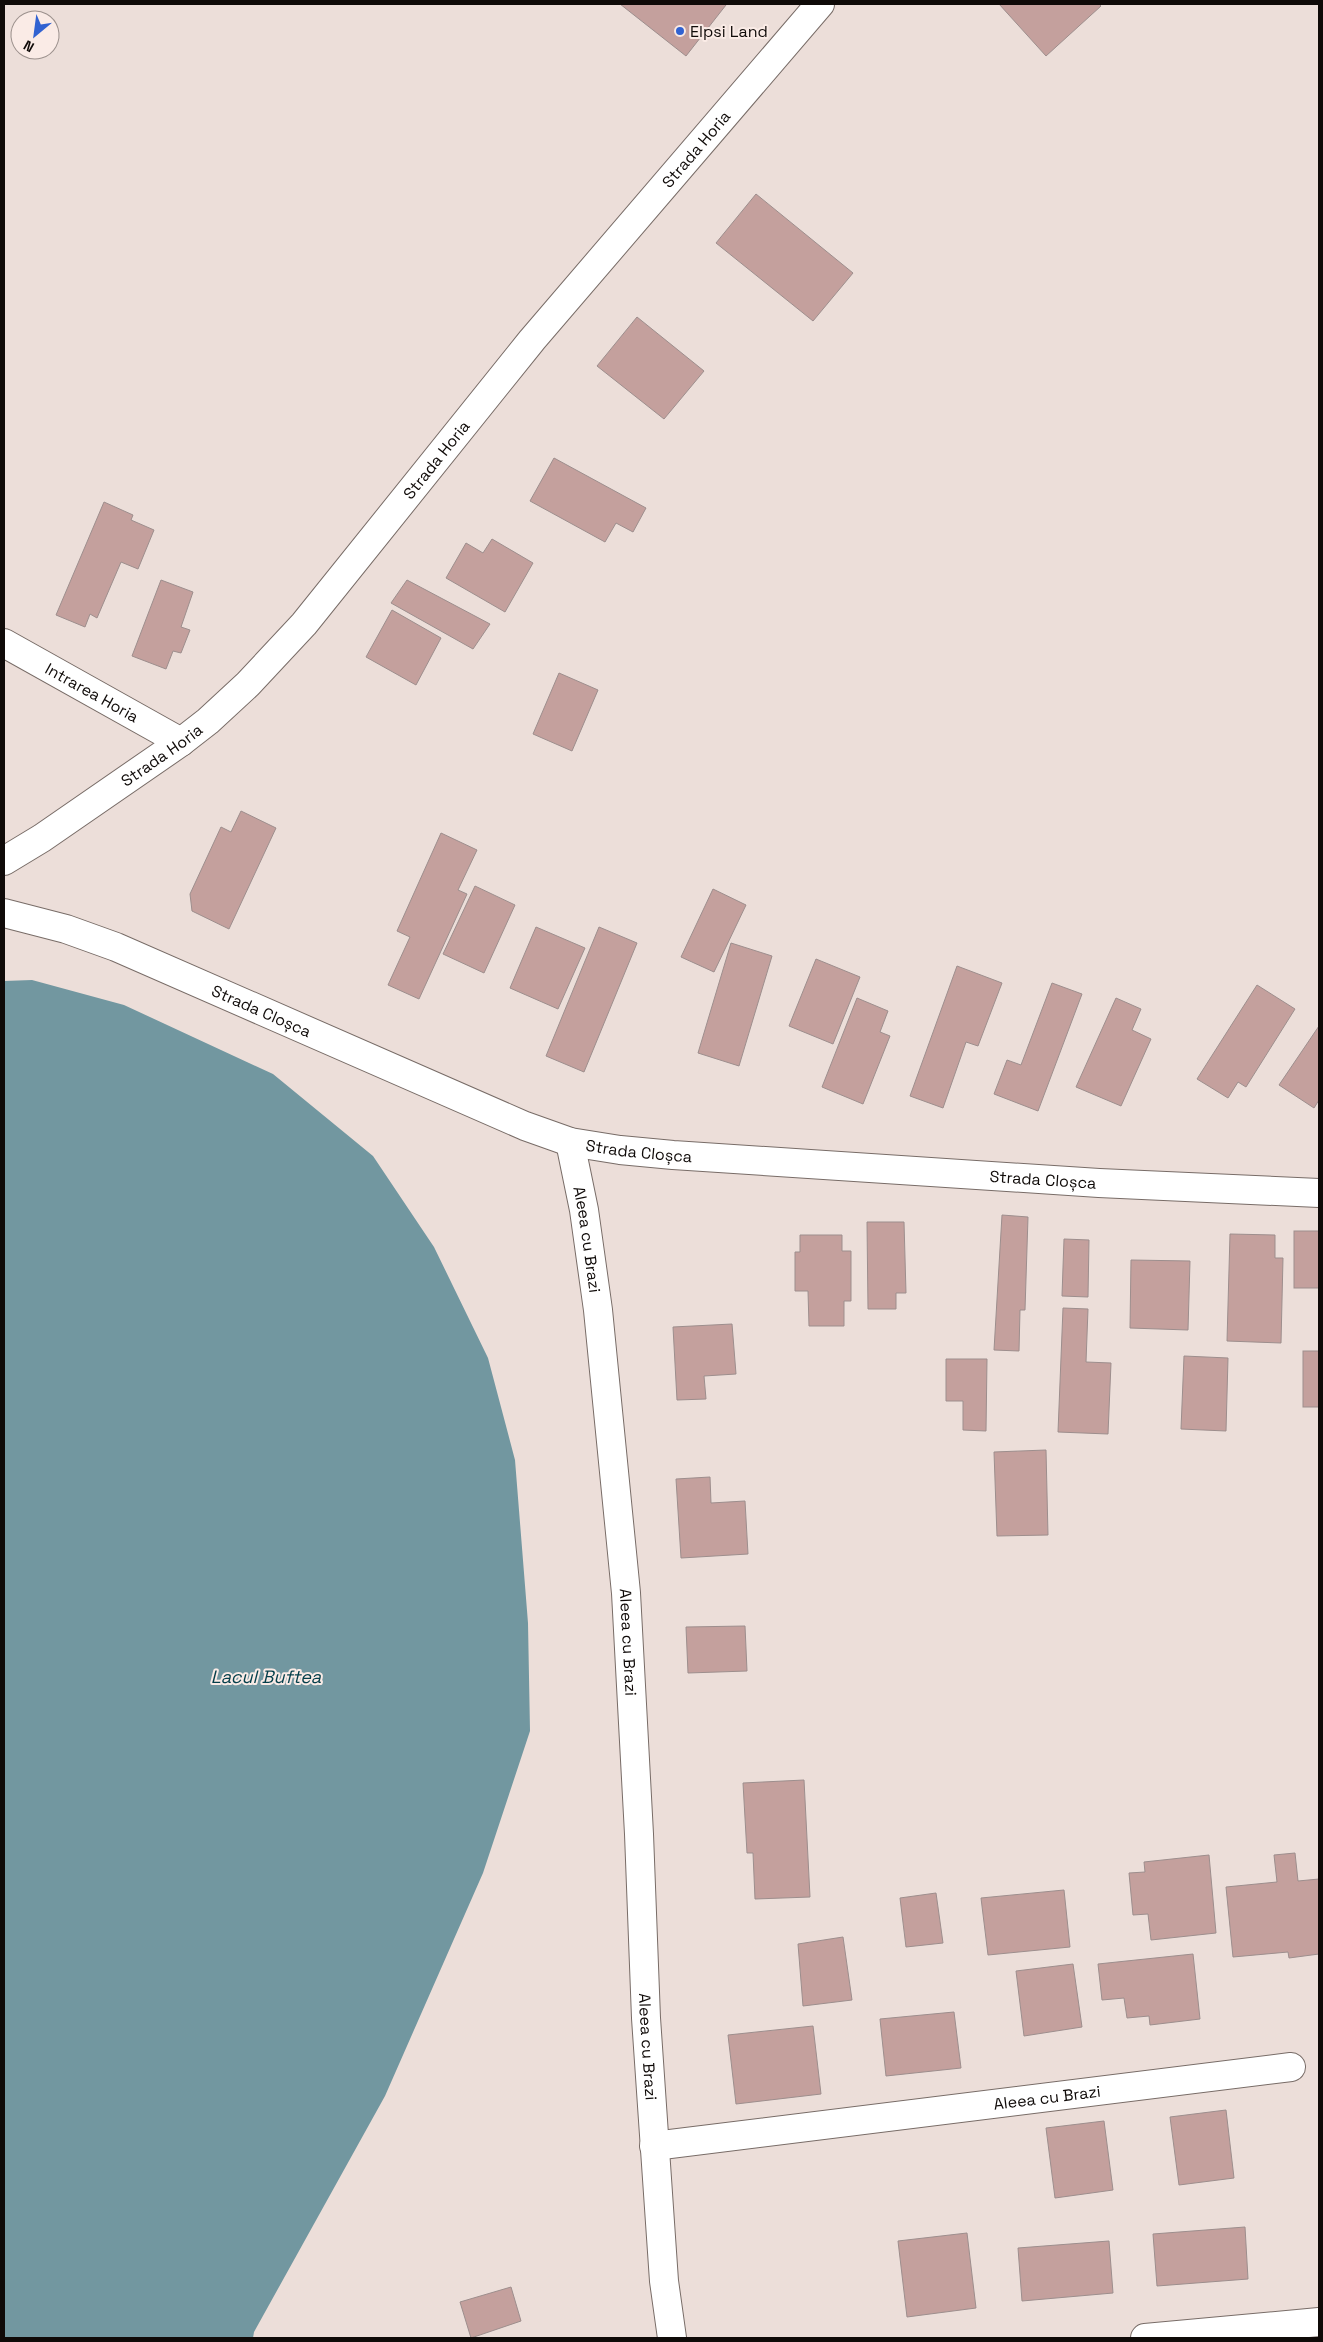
<svg xmlns="http://www.w3.org/2000/svg" width="1323" height="2342" font-family="'Space Grotesk',sans-serif">
<style>
.water{fill:#7297a0}
.building{fill:#c4a09d;stroke:#9d8e8d}
.lines{fill:none;stroke-linecap:round;stroke-linejoin:round}
.minor-casing{stroke:#786c67;stroke-width:30}
.minor{stroke:#fff;stroke-width:28}
.poi-dot{fill:#3162d1;stroke:#faebe6;stroke-width:2}
.labels{text-anchor:middle;stroke-width:4;stroke-linejoin:round;paint-order:stroke}
.poi-label{font-size:16px;fill:#0f0a08;stroke:#faebe6;text-anchor:start}
.street-label{font-size:16px;fill:#0f0a08;stroke:#faebe6}
.water-label{font-size:18px;font-style:italic;fill:#033e4a;stroke:#faebe6}
</style>
<rect width="100%" height="100%" fill="#ecded9"/>
<polygon class="water" points="32,980 124,1005 273,1074 373,1156 434,1247 488,1358 515,1460 528,1623 530,1731 483,1873 385,2096 254,2332 253,2338 4,2338 4,981"/>
<g class="building">
<polygon points="620,4 724,4 726,5 686,56"/>
<polygon points="999,4 1099,4 1101,6 1046,56"/>
<polygon points="756,194 853,273 813,321 716,243"/>
<polygon points="637,317 704,371 664,419 597,366"/>
<polygon points="554,458 646,508 633,532 616,523 605,542 530,501"/>
<polygon points="104,502 133,515 131,520 154,530 138,569 121,562 97,618 90,614 85,627 56,615"/>
<polygon points="492,539 533,563 505,612 446,578 466,543 483,553"/>
<polygon points="161,580 193,592 181,627 190,630 181,653 173,651 166,669 132,656"/>
<polygon points="407,580 490,624 473,649 391,603"/>
<polygon points="392,610 441,638 416,685 366,657"/>
<polygon points="559,673 598,690 572,751 533,734"/>
<polygon points="241,811 276,828 229,929 192,911 190,894 221,827 231,832"/>
<polygon points="441,833 477,850 458,890 467,894 419,999 388,985 410,937 397,931"/>
<polygon points="475,886 515,905 484,973 443,954"/>
<polygon points="713,889 746,905 714,972 681,957"/>
<polygon points="536,927 585,948 558,1009 510,988"/>
<polygon points="599,927 637,943 584,1072 546,1056"/>
<polygon points="731,943 772,956 739,1066 698,1053"/>
<polygon points="816,959 860,977 833,1044 789,1026"/>
<polygon points="957,966 1002,983 978,1046 966,1042 943,1108 910,1096"/>
<polygon points="1052,983 1082,994 1038,1111 994,1094 1007,1060 1021,1065"/>
<polygon points="1257,985 1295,1009 1246,1087 1238,1082 1228,1098 1197,1079"/>
<polygon points="857,998 888,1011 880,1032 890,1036 863,1104 822,1087"/>
<polygon points="1116,998 1141,1009 1132,1030 1151,1039 1121,1106 1076,1087"/>
<polygon points="1319,1026 1319,1100 1314,1108 1279,1085"/>
<polygon points="1002,1215 1028,1217 1025,1310 1020,1310 1019,1351 994,1350"/>
<polygon points="867,1222 904,1222 906,1293 896,1293 896,1309 868,1309"/>
<rect x="1294" y="1231" width="25" height="57"/>
<polygon points="1230,1234 1275,1235 1275,1258 1283,1258 1281,1343 1227,1341"/>
<polygon points="800,1235 842,1235 842,1251 851,1251 851,1301 844,1301 844,1326 809,1326 808,1291 795,1291 795,1252 800,1252"/>
<polygon points="1064,1239 1089,1240 1088,1297 1062,1296"/>
<polygon points="1131,1260 1190,1261 1188,1330 1130,1328"/>
<polygon points="1063,1308 1088,1309 1086,1362 1111,1363 1108,1434 1058,1432"/>
<polygon points="732,1324 736,1374 704,1376 706,1399 677,1400 673,1327"/>
<rect x="1303" y="1351" width="16" height="56"/>
<polygon points="1184,1356 1228,1358 1226,1431 1181,1429"/>
<polygon points="946,1359 987,1359 986,1431 963,1430 963,1401 946,1401"/>
<polygon points="1046,1450 1048,1535 997,1536 994,1452"/>
<polygon points="710,1477 711,1503 745,1501 748,1554 681,1558 676,1479"/>
<polygon points="745,1626 747,1671 688,1673 686,1627"/>
<polygon points="804,1780 810,1897 755,1899 753,1853 747,1853 743,1783"/>
<polygon points="1295,1853 1298,1881 1319,1879 1319,1954 1289,1958 1288,1952 1233,1957 1226,1887 1277,1882 1274,1855"/>
<polygon points="1209,1855 1216,1933 1151,1940 1148,1914 1133,1915 1129,1873 1145,1872 1144,1862"/>
<polygon points="1064,1890 1070,1947 988,1955 981,1898"/>
<polygon points="936,1893 943,1943 906,1947 900,1898"/>
<polygon points="843,1937 852,2000 803,2006 798,1944"/>
<polygon points="1193,1954 1200,2019 1150,2025 1149,2016 1127,2018 1124,1998 1102,2000 1098,1964"/>
<polygon points="1073,1964 1082,2027 1024,2036 1016,1971"/>
<polygon points="954,2012 961,2068 886,2076 880,2019"/>
<polygon points="813,2026 821,2094 736,2104 728,2035"/>
<polygon points="1226,2110 1234,2178 1179,2185 1170,2117"/>
<polygon points="1104,2121 1113,2190 1055,2198 1046,2128"/>
<polygon points="1245,2227 1248,2279 1157,2286 1153,2234"/>
<polygon points="967,2233 976,2308 907,2317 898,2241"/>
<polygon points="1109,2241 1113,2293 1022,2301 1018,2248"/>
<polygon points="511,2287 521,2321 471,2338 460,2302"/>
</g>
<g class="lines">
<defs>
<g id="minor">
<path id="s1" d="M 4,643 L 181,742"/>
<path id="s2" d="M 4,861 L 42,838 L 181,742 L 208,721 L 248,684 L 304,624 L 532,340 L 820,4"/>
<path id="s3" d="M 4,913 L 66,929 L 116,947 L 525,1126 L 570,1142 L 620,1150 L 673,1155 L 1099,1183 L 1319,1193"/>
<path id="s4" d="M 570,1142 L 584,1210 L 598,1310 L 626,1593 L 639,1834 L 646,2018 L 664,2281 L 672,2338"/>
<path id="s5" d="M 654,2146 L 1291,2067"/>
<polyline points="1145,2338 1319,2322"/>
</g>
</defs>
<use href="#minor" class="minor-casing"/>
<use href="#minor" class="minor"/>
</g>
<circle class="poi-dot" cx="680" cy="31" r="5"/>
<g class="labels">
<g class="poi-label">
<text x="690" y="37">Elpsi Land</text>
</g>
<g class="street-label">
<text dy="6" stroke="none"><textPath href="#s2" startOffset="1000">Strada Horia</textPath></text>
<text dy="6" stroke="none"><textPath href="#s2" startOffset="595">Strada Horia</textPath></text>
<text dy="6" stroke="none"><textPath href="#s1" startOffset="101">Intrarea Horia</textPath></text>
<text dy="6" stroke="none"><textPath href="#s2" startOffset="190">Strada Horia</textPath></text>
<text dy="6" stroke="none"><textPath href="#s3" startOffset="276">Strada Cloșca</textPath></text>
<text dy="6" stroke="none"><textPath href="#s3" startOffset="681">Strada Cloșca</textPath></text>
<text dy="6" stroke="none"><textPath href="#s3" startOffset="1086">Strada Cloșca</textPath></text>
<text dy="6" stroke="none"><textPath href="#s4" startOffset="99">Aleea cu Brazi</textPath></text>
<text dy="6" stroke="none"><textPath href="#s4" startOffset="504">Aleea cu Brazi</textPath></text>
<text dy="6" stroke="none"><textPath href="#s4" startOffset="909">Aleea cu Brazi</textPath></text>
<text dy="6" stroke="none"><textPath href="#s5" startOffset="396">Aleea cu Brazi</textPath></text>
</g>
<g class="water-label">
<text x="266" y="1683">Lacul Buftea</text>
</g>
</g>
<rect width="1323" height="2342" fill="none" stroke="#0f0a08" stroke-width="10"/>
<g transform="translate(35 35) rotate(209)"><circle r="24" fill="#faebe6" stroke="#9c918d"/>
<path d="M0-4L9 19L0 12L-9 19Z" fill="#3162d1"/>
<text y="-8" font-size="14" font-weight="bold" text-anchor="middle" fill="#0f0a08">N</text>
</g>
</svg>
